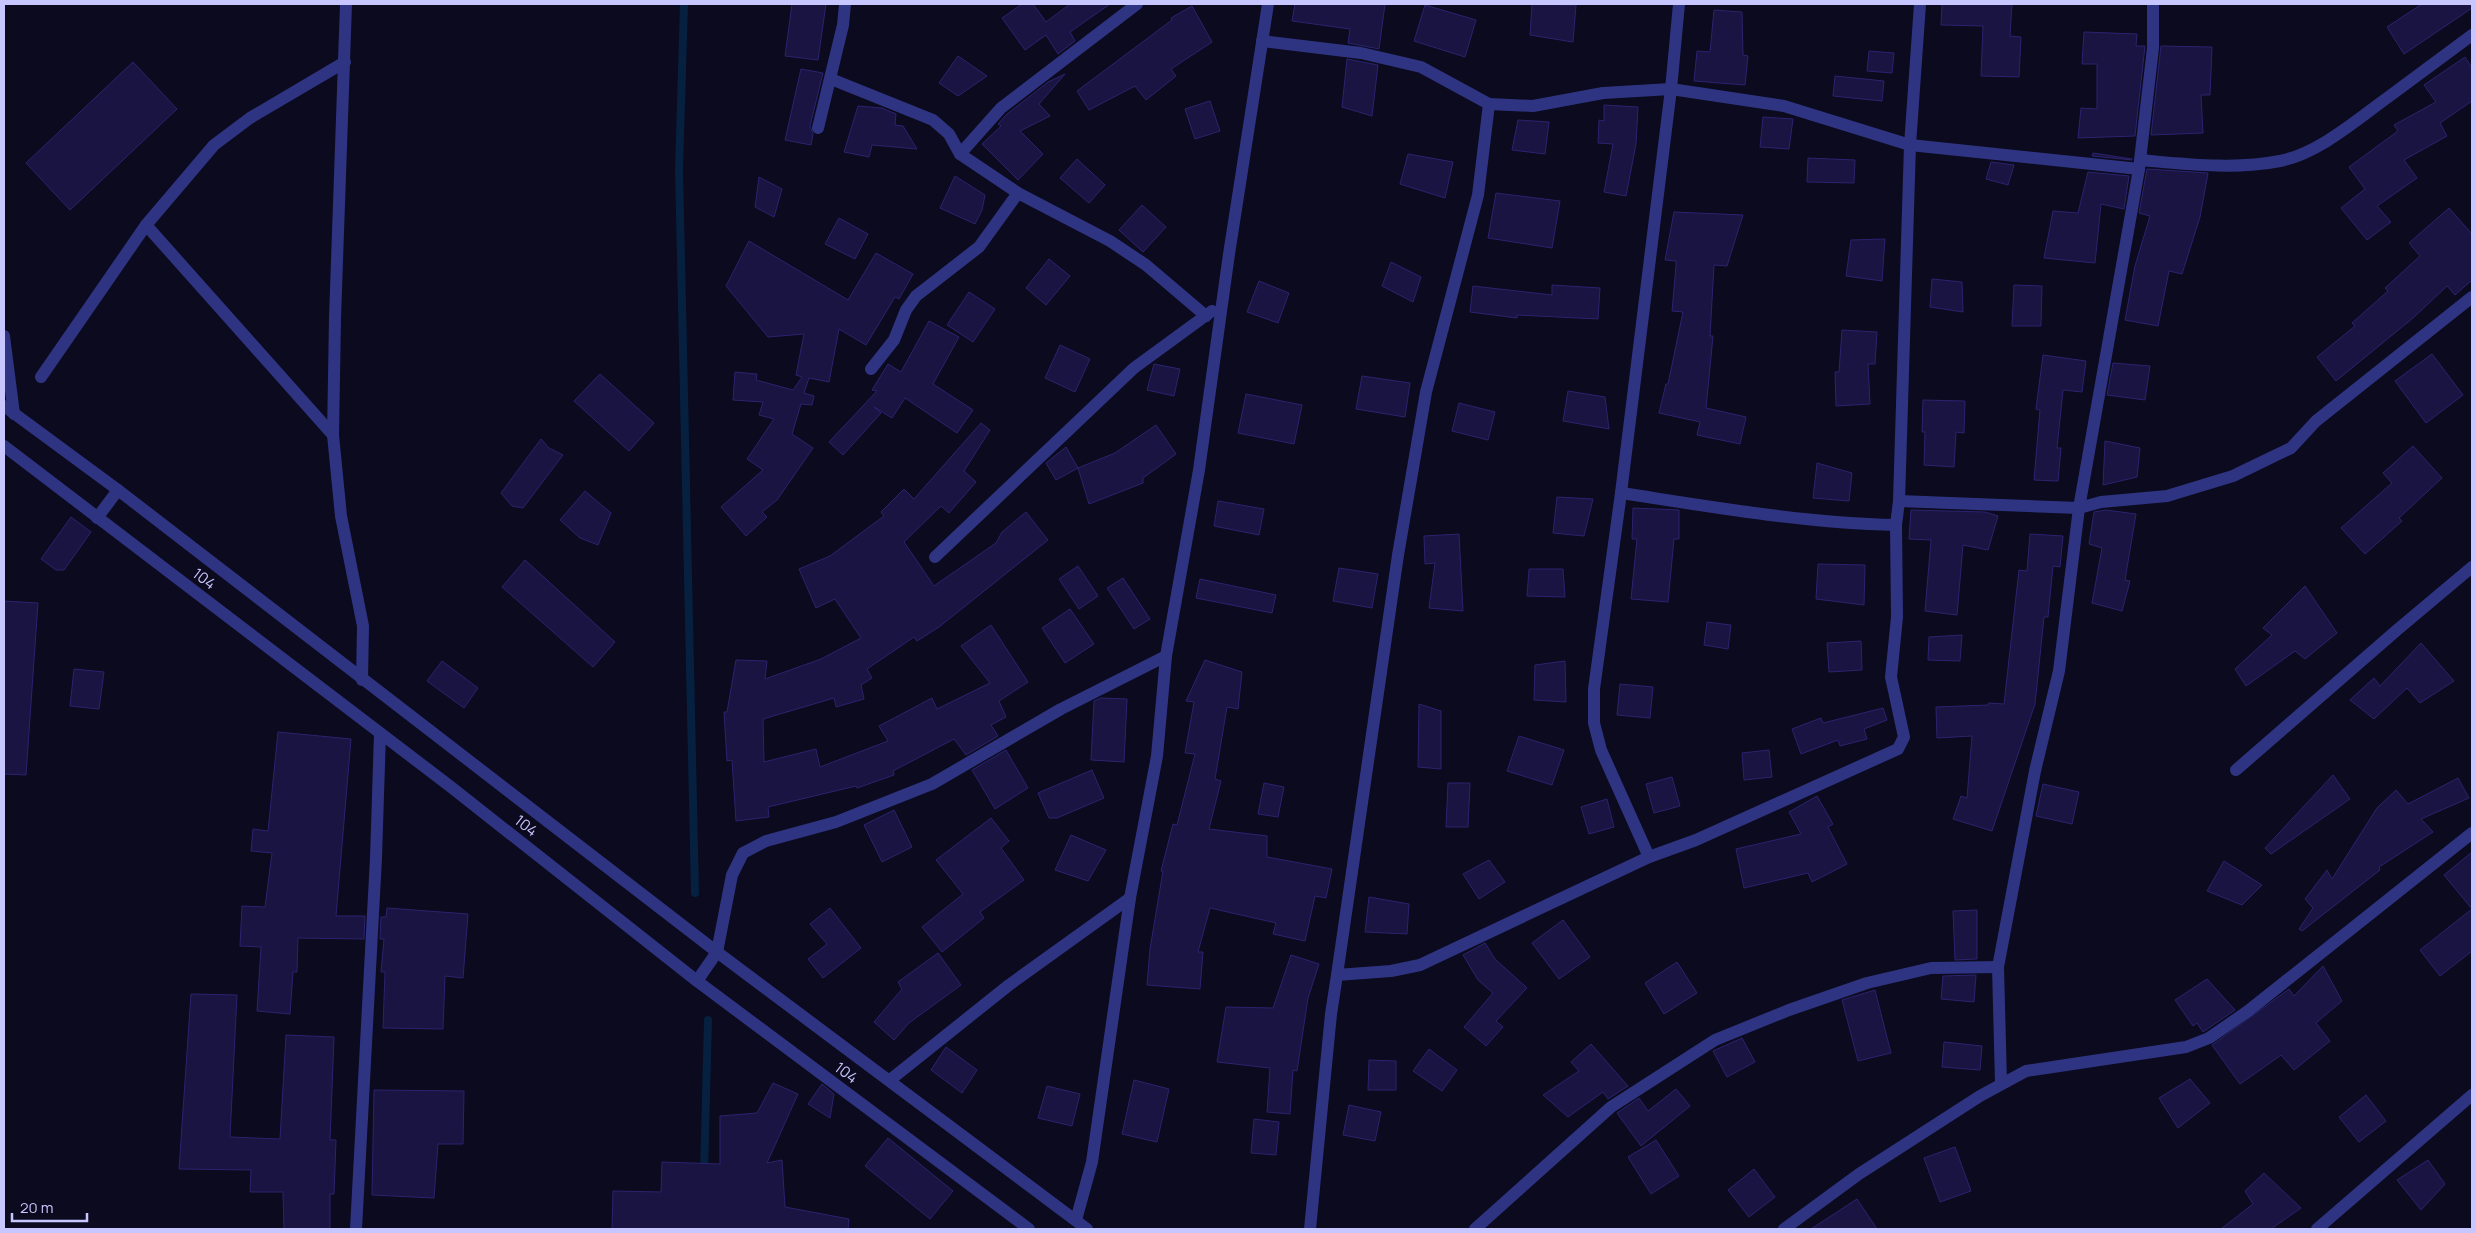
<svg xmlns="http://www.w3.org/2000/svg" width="2476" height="1233" font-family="Manrope,sans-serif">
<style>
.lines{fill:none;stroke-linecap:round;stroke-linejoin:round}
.stream{stroke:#062140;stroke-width:8}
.building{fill:#191441;stroke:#2b236f}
.minor{stroke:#2f3482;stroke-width:12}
.labels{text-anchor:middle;stroke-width:4.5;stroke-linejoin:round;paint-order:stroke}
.street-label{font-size:15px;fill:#c8c6ff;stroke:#0b0a1e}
</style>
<rect width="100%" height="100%" fill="#0b0a1e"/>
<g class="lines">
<g class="stream">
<polyline points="684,4 679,169 695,893"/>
<polyline points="704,1173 708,1020"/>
</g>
</g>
<g class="building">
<polygon points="792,4 826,4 818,60 785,56"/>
<polygon points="1022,4 1033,4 1046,22 1070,4 1110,4 1070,32 1075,41 1058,54 1046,35 1025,50 1002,18"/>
<polygon points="1295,4 1385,4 1379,49 1348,43 1350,29 1292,21"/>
<polygon points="1532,4 1576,5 1573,42 1530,35"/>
<polygon points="1942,4 2012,4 2010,36 2021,37 2019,77 1981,76 1983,26 1941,25"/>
<polygon points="2422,4 2472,4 2472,8 2404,54 2387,27"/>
<polygon points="1425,5 1476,20 1465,57 1414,41"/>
<polygon points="1192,6 1212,42 1171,69 1176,76 1146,100 1135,86 1089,110 1077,91 1172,20 1171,18"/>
<polygon points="1714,10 1742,12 1743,55 1748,56 1745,85 1694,81 1697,51 1710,52"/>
<polygon points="2084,32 2137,34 2136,46 2145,46 2135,136 2078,138 2081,108 2097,109 2097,64 2082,64"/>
<polygon points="2161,46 2212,47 2210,95 2201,95 2203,133 2151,135"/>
<polygon points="1869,51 1894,53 1892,73 1867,71"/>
<polygon points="958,56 987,76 958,96 939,83"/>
<polygon points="2465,57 2472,68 2472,101 2440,123 2447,136 2404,160 2417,178 2377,206 2391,222 2367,240 2341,208 2365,189 2349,167 2398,131 2394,125 2436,102 2424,85"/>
<polygon points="1347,59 1378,65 1372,116 1342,107"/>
<polygon points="133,62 177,109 70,210 26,163"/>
<polygon points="801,69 823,73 810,126 813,134 811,145 785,140"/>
<polygon points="1065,74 1039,104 1050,116 1020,131 1043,154 1018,180 982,144 1001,126 998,124 1007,114 1048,82"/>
<polygon points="1835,76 1884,81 1882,101 1833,96"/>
<polygon points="1210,101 1220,131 1195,139 1185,109"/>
<polygon points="1604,105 1638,107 1636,144 1626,196 1604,192 1613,144 1598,143 1599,120 1604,121"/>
<polygon points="858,106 882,108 896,114 895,125 903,126 917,149 872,145 869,157 844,152"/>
<polygon points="1763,117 1793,119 1789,149 1760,147"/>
<polygon points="1518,120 1549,122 1545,154 1512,150"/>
<polygon points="2093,153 2132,159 2132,160 2092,156"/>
<polygon points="1408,154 1453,162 1445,198 1400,184"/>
<polygon points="1808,158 1855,160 1854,183 1807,182"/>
<polygon points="1077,159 1105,185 1089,203 1060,178"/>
<polygon points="1991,162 2014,165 2008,185 1986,179"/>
<polygon points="2147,169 2208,173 2200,217 2182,274 2169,271 2158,326 2125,320 2135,266 2150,216 2139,213"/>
<polygon points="2088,172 2129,176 2124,209 2101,204 2095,263 2044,258 2053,211 2078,213"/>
<polygon points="955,176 985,195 982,210 975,224 940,208"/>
<polygon points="759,177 782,189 774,217 755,207"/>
<polygon points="1496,193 1560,201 1552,248 1488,238"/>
<polygon points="1142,205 1166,227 1143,252 1119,230"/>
<polygon points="2449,208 2472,234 2472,280 2455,295 2447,286 2413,318 2336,381 2317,357 2355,326 2352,323 2388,291 2385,288 2420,256 2409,243"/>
<polygon points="1674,212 1743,215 1727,266 1714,265 1710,336 1713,336 1706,408 1746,417 1740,444 1697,435 1700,422 1659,413 1666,384 1668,384 1683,312 1672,311 1676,266 1676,261 1665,260"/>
<polygon points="839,218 868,234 855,259 825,244"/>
<polygon points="1885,239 1882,281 1846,276 1851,240"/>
<polygon points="749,241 848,300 876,253 913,274 899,299 895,297 866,345 839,329 829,382 809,378 804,393 814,396 812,405 801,404 792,434 813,448 777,500 762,512 767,517 746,536 721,507 763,470 747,459 774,419 759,415 763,402 733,400 735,372 757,374 756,380 793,390 802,377 796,375 804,334 768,337 726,286"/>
<polygon points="1049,259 1070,276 1046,305 1026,288"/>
<polygon points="1391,262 1421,277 1413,302 1382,286"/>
<polygon points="1932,279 1962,282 1963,312 1930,307"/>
<polygon points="1259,281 1289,293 1278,323 1247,312"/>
<polygon points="1552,285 1600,288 1598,319 1517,315 1517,318 1470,312 1473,286 1552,295"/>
<polygon points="2014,285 2042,286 2041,326 2012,326"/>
<polygon points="969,292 995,309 973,342 947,325"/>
<polygon points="929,321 959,337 933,384 973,410 957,433 905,398 892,418 874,407 881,413 843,455 829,442 877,391 872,390 888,364 901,372"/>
<polygon points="1842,330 1877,332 1875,364 1868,364 1870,404 1836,406 1835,372 1839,372"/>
<polygon points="1060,345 1090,359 1075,392 1045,378"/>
<polygon points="2432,354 2463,395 2426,423 2395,381"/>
<polygon points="2043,355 2086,361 2082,392 2063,390 2057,448 2061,448 2058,481 2034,480 2040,410 2036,409"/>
<polygon points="2113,363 2150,366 2145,400 2107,395"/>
<polygon points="1154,364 1180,369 1174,396 1147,390"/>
<polygon points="600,374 654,423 629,451 574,401"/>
<polygon points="1362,376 1410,383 1405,417 1356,409"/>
<polygon points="1568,391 1605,397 1609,429 1563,421"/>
<polygon points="1246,394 1302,405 1294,444 1238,433"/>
<polygon points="1923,400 1965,401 1964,433 1956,432 1954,467 1924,465 1925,432 1922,432"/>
<polygon points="1459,403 1495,412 1488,440 1452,431"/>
<polygon points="981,423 990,430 964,471 976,482 949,513 941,506 904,542 934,586 996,543 1002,532 1026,512 1048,540 939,627 917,641 914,637 867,669 872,678 861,685 864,699 836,707 834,698 763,719 764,762 816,749 820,767 888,741 879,726 932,698 937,709 990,683 961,646 991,625 1028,682 999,701 1006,717 991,725 998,736 966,755 954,739 893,771 894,775 857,788 856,786 768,807 769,817 736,821 732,760 727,761 724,712 727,712 736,660 767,661 765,679 821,659 861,638 835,599 816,608 799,569 830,556 884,516 881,512 904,489 914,499"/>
<polygon points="1156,425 1176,454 1143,478 1143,483 1089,504 1078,468 1115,453"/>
<polygon points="541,439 549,448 563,455 523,508 512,506 501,493"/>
<polygon points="2105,441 2140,448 2137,477 2103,485"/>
<polygon points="2413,446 2442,478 2399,518 2402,521 2365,554 2341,528 2392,483 2383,473"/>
<polygon points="1066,447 1078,468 1056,480 1046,463"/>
<polygon points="1817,463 1852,473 1849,501 1813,498"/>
<polygon points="585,491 611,513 598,545 580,538 560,520"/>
<polygon points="1557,497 1593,499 1584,536 1553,533"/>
<polygon points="1218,501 1264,509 1259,535 1214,526"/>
<polygon points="1633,508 1679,510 1679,539 1674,539 1668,602 1631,599 1637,539 1632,539"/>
<polygon points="1911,510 1985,512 1998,516 1988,550 1963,545 1957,615 1925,611 1931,540 1909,539"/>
<polygon points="2106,510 2136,514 2125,580 2130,581 2122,611 2092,603 2102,548 2089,544 2094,512"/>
<polygon points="71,517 91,532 64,570 56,570 41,559"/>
<polygon points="1459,534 1463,611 1429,608 1435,563 1425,564 1424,536"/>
<polygon points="2030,534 2063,536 2060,567 2053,566 2048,617 2044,617 2035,704 1992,831 1953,819 1961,796 1967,798 1972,736 1937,738 1936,707 1988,705 1989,703 2004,704 2019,570 2027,571"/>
<polygon points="525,560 615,642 593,667 502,587"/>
<polygon points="1818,564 1865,565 1864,605 1816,599"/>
<polygon points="1078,566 1098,596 1079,609 1059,579"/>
<polygon points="1339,568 1378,574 1372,608 1333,601"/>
<polygon points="1529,569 1563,569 1565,597 1527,596"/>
<polygon points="1123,578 1150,619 1134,629 1107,588"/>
<polygon points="1200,579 1276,595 1272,613 1196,598"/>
<polygon points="2305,586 2337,633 2305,659 2295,651 2246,686 2235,669 2272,635 2263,628"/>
<polygon points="4,601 38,603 26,775 4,774"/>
<polygon points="1070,609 1094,644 1065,663 1042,628"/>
<polygon points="1707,622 1731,625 1728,649 1704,645"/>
<polygon points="1962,635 1960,661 1928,660 1929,637"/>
<polygon points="1861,641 1862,670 1829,672 1827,643"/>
<polygon points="2421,643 2454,681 2420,703 2407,688 2374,719 2350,700 2374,678 2380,686"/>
<polygon points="1205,660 1242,672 1238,709 1227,707 1215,779 1221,781 1209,829 1267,836 1267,857 1332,869 1326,898 1315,896 1305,941 1273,934 1276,923 1210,908 1198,952 1203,952 1200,989 1147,985 1150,949 1163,871 1161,871 1173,824 1177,825 1195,754 1185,753 1194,702 1186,701"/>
<polygon points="442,661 478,688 464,708 427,681"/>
<polygon points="1565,661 1566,702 1534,700 1535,665"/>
<polygon points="74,669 104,672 99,709 70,706"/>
<polygon points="1620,684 1653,687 1650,718 1617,715"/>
<polygon points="1101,698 1127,699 1124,762 1091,760 1094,701"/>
<polygon points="1419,704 1441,711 1441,769 1418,767"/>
<polygon points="1883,708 1887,720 1864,729 1867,739 1840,746 1838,740 1801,754 1792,729 1821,718 1823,723"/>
<polygon points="278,732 351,739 336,916 365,916 364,939 298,938 297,972 293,972 290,1014 257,1011 261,947 240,946 242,906 265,907 272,853 251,851 253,829 268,831"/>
<polygon points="1519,736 1564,750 1552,785 1507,771"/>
<polygon points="1006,750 1028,788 995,809 972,770"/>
<polygon points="1769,750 1772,777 1744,780 1742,753"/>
<polygon points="1092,770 1104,798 1057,818 1049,818 1038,793"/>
<polygon points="2333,775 2350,799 2271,854 2265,848"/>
<polygon points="1672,777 1680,806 1654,813 1646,784"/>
<polygon points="2458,778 2469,798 2421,819 2433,832 2379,867 2380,870 2302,931 2299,929 2313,908 2305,899 2327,870 2332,879 2377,808 2396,790 2408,804"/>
<polygon points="1264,783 1284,787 1278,817 1258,814"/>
<polygon points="1448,783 1470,783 1468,827 1446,827"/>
<polygon points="2043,784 2079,792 2072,824 2036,816"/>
<polygon points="1817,796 1833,824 1828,827 1847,864 1812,882 1808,873 1744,888 1736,849 1801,834 1789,812"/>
<polygon points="1607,799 1614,827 1589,834 1581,807"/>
<polygon points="894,810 912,847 882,862 864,825"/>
<polygon points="991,818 1009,841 1001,848 1024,880 980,912 984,918 942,952 922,927 963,894 936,860"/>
<polygon points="1071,835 1106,850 1088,881 1055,870"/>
<polygon points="2472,852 2472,909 2444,875"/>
<polygon points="1489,860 1505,882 1479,899 1463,874"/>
<polygon points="2224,861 2262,885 2242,905 2207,891"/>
<polygon points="1369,897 1409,904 1407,934 1365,932"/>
<polygon points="387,908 468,914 463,978 445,976 443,1029 383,1028 385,972 381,972 384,939 380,939 381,917 386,917"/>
<polygon points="830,908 861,948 823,978 808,959 827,944 810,924"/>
<polygon points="2472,909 2472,951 2440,976 2420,950"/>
<polygon points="1977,910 1977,959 1955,960 1953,911"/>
<polygon points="1563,920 1590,957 1559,979 1532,943"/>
<polygon points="1485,943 1495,959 1527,988 1496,1021 1503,1027 1486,1046 1464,1027 1493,993 1478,980 1463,955"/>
<polygon points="938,953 961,985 909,1023 894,1040 874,1022 902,989 898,982"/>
<polygon points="1291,955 1319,964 1308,998 1297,1071 1293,1070 1290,1114 1267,1112 1270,1068 1217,1062 1226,1007 1273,1008"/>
<polygon points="1677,962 1697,993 1664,1014 1645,983"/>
<polygon points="2323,966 2342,1001 2316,1023 2330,1041 2294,1070 2281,1055 2240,1084 2212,1045 2289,989 2294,996"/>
<polygon points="1976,975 1974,1002 1941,999 1943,976"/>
<polygon points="2207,979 2235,1010 2203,1032 2197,1023 2193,1026 2175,1000"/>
<polygon points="1875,990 1891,1053 1858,1061 1842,1000"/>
<polygon points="191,994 237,995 230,1137 280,1139 286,1035 334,1037 330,1140 336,1140 334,1194 330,1194 330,1229 284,1229 283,1192 250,1192 251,1170 179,1169"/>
<polygon points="1742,1038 1755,1062 1727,1077 1713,1051"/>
<polygon points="1944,1042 1982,1046 1980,1070 1942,1067"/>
<polygon points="1591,1044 1628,1086 1608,1099 1603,1092 1568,1117 1543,1095 1579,1071 1571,1062"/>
<polygon points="946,1047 977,1070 962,1093 931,1070"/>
<polygon points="1429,1049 1457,1070 1442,1091 1413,1071"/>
<polygon points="1369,1060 1396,1061 1396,1090 1368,1090"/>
<polygon points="2190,1079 2210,1103 2178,1128 2159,1098"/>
<polygon points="1134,1080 1169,1089 1157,1142 1122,1134"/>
<polygon points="773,1083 798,1094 767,1163 782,1160 785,1207 849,1219 848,1229 612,1229 613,1191 661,1192 662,1162 720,1164 720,1116 757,1113"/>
<polygon points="822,1084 834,1094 830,1118 808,1104"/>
<polygon points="1047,1086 1080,1094 1072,1126 1038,1118"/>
<polygon points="1676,1089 1690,1106 1641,1146 1617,1113 1639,1098 1648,1111"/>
<polygon points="374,1090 464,1091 463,1144 438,1144 434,1198 372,1195"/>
<polygon points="2366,1095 2386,1121 2359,1142 2339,1117"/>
<polygon points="1349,1105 1381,1112 1375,1141 1343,1135"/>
<polygon points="1254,1119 1279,1122 1276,1155 1251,1153"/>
<polygon points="888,1138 953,1191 930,1219 865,1166"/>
<polygon points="1656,1140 1679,1176 1651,1194 1628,1157"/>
<polygon points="1955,1147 1971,1191 1940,1202 1924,1158"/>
<polygon points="2428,1160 2445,1184 2421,1210 2397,1180"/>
<polygon points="1754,1169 1775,1197 1749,1217 1728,1190"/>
<polygon points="2264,1173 2301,1208 2271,1229 2221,1229 2253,1204 2245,1191"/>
<polygon points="1857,1199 1877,1229 1811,1229"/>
</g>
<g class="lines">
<g class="minor">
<polyline points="346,4 335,318 333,435 341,516 363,626 362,680"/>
<polyline points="1262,41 1361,53 1421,67 1489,104 1478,195 1426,392 1398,555 1337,975"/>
<polyline points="831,79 933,120 949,134 960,154 1018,193 1110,241 1146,265 1206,316"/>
<polyline points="1489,104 1533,106 1603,93 1671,89 1784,106 1910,145 2139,169"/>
<polyline points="818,128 843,25 845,4"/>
<polyline points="960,154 1001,108 1137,4"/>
<path d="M 2140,160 C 2186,164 2234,170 2280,161 C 2319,153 2355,121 2387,98 C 2415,77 2444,56 2472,35"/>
<polyline points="146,225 333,435"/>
<polyline points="4,336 14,414"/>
<polyline points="871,369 894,340 906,310 916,296 979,247 1018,193"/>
<polyline points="41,377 146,225 214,145 250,118 345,62"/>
<polyline points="4,406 118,490 717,952 1087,1229"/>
<polyline points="4,446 451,787 697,981 1029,1229"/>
<path d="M 1621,493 C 1713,507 1804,523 1896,525"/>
<polyline points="1899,501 1910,145 1920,4"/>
<polyline points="97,518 118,490"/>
<polyline points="935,557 1134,368 1212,311"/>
<polyline points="2236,770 2397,630 2472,567"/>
<polyline points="1649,857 1601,750 1594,723 1594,689 1621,493 1671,89 1679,4"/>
<polyline points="697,981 717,952 732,875 743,853 766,841 836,822 932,784 1061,709 1166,656"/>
<polyline points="890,1080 1009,985 1130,898"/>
<polyline points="2001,1083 1998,967 2035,771 2059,671 2079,508 2139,169 2153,48 2153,4"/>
<polyline points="1076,1220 1092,1162 1130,898 1157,756 1166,656 1199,470 1229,254 1268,4"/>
<polyline points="356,1229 376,858 380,733"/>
<polyline points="1310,1229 1331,1014 1337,975 1391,971 1420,965 1649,857 1696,840 1898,749 1904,737 1891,677 1897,617 1896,525 1899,501 2079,508 2101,502 2167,496 2233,476 2291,448 2316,421 2472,297"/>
<polyline points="1475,1229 1611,1107 1715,1040 1789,1010 1867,983 1931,968 1998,967"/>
<polyline points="1784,1229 1859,1174 1980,1096 2026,1071 2186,1047 2209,1038 2248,1011 2472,833"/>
<polyline points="2317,1229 2472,1095"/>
</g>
</g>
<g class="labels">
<g class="street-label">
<text transform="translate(204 579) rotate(37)" y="5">104</text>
<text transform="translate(526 826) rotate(38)" y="5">104</text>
<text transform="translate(846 1073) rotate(37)" y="5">104</text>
</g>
</g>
<rect width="2476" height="1233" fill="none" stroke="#c8c6ff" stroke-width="10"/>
<path d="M12 1213v8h75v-8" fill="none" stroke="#c8c6ff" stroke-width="2.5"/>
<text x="20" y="1213" font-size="15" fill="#c8c6ff" stroke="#0b0a1e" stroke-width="4" paint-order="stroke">20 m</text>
</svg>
